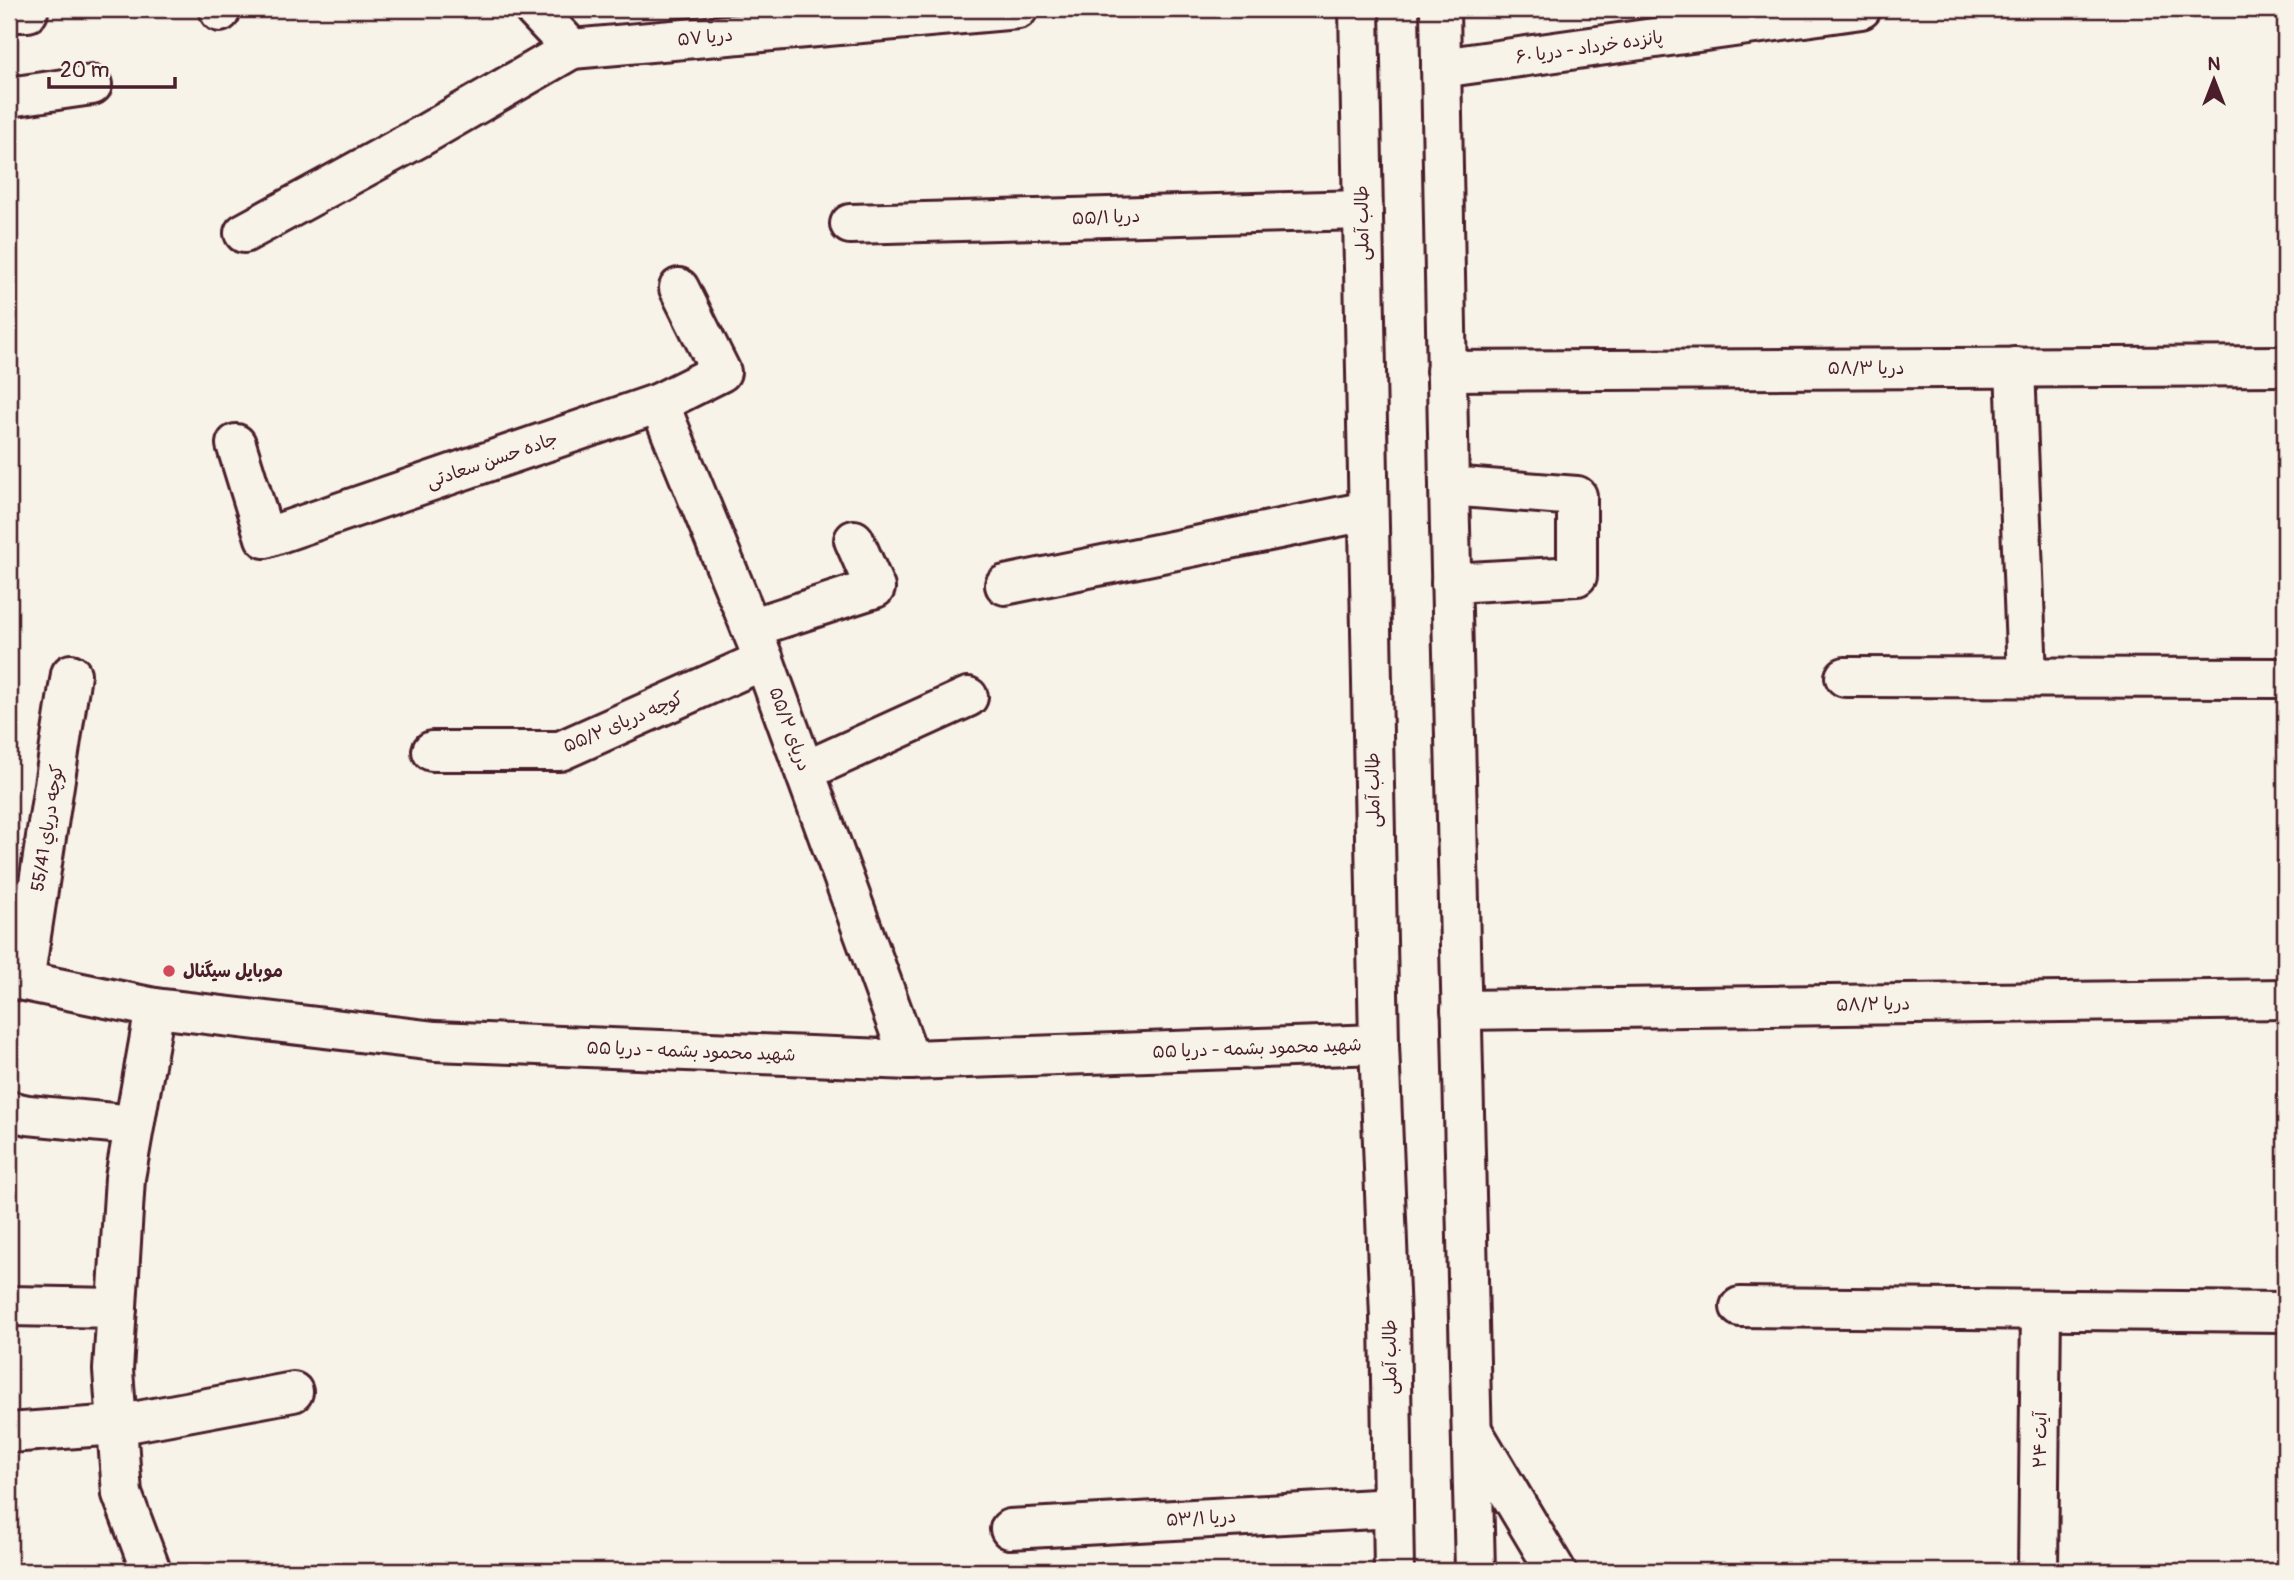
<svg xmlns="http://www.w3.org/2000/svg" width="2294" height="1580" font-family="Pangolin,'Playpen Sans Arabic',sans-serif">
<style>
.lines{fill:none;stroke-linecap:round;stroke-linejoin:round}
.minor-casing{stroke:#4a1f2b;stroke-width:44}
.major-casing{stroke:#4a1f2b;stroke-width:44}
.minor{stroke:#f7f3e8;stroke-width:38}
.major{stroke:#f7f3e8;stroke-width:38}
.poi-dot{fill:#d1495b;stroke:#f7f3e8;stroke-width:2.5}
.labels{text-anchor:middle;stroke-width:5;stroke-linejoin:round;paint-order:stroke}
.street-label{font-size:18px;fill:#4a1f2b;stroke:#f7f3e8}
.poi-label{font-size:18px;font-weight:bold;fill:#4a1f2b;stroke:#f7f3e8;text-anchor:start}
</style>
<rect width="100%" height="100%" fill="#f7f3e8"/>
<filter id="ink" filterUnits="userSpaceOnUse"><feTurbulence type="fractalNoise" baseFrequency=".0143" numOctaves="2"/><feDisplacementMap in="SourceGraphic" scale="14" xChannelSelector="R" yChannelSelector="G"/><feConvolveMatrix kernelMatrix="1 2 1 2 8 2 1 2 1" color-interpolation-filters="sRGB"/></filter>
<g filter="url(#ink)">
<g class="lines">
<defs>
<g id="minor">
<polyline points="534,9 572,49 1018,9"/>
<polyline points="9,12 28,12"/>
<polyline points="220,12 220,9"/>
<polyline points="1441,68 1861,9"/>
<polyline points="9,97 92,85"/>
<polyline points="850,224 1362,210"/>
<polyline points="244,233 418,138 572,49"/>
<polyline points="2015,367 2027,677"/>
<polyline points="1446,371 2285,366"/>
<polyline points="659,403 764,660 910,1060"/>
<polyline points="236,444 265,538 659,403 721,372 679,288"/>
<polyline points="1449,486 1577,496 1577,576 1451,583"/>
<polyline points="1005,585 1367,511"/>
<polyline points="751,628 875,588 854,540"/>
<polyline points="1845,677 2285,678"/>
<polyline points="432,751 560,751 764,660"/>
<polyline points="805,771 968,697"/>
<polyline points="9,973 24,981 155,1008 435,1041 910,1060 1379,1044"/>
<polyline points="24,981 71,674"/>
<polyline points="1461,1010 2285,999"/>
<polyline points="9,1111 28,1115 134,1125"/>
<polyline points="9,1306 117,1308"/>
<polyline points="1740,1307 2285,1312"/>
<polyline points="9,1433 117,1425 293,1392"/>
<polyline points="1010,1529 1393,1508"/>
<polyline points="151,1571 122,1494 113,1370 125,1178 155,1008"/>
<polyline points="2038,1571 2041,1310"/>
</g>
<g id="major">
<polyline points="1359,9 1379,1044 1390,1317 1394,1571"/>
<polyline points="1440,9 1449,486 1475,1571"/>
<polyline points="1473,1432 1556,1571"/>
</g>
</defs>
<use href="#minor" class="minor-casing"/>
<use href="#major" class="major-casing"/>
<use href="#minor" class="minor"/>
<use href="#major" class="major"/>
</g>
</g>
<circle class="poi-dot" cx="169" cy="971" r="7"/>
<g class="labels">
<g class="street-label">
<text transform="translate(705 37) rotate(-5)" y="6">دریا ۵۷</text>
<text transform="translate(1589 47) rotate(-8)" y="6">پانزده خرداد - دریا ۶۰</text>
<text transform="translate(1106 217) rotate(-2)" y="6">دریا ۵۵/۱</text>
<text transform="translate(1362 223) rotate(-91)" y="6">طالب آملی</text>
<text x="1866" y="374">دریا ۵۸/۳</text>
<text transform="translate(492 460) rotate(-19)" y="6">جاده حسن سعادتی</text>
<text transform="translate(623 722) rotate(-23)" y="6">کوچه دریای ۵۵/۲</text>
<text transform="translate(790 729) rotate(70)" y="6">دریای ۵۵/۲</text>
<text transform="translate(1373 790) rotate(-91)" y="6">طالب آملی</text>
<text transform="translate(47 828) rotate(-81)" y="6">كوچه درياي 55/41</text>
<text transform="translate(1873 1004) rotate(-1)" y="6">دریا ۵۸/۲</text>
<text transform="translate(1257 1048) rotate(-2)" y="6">شهید محمود بشمه - دریا ۵۵</text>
<text transform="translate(691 1051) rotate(2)" y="6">شهید محمود بشمه - دریا ۵۵</text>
<text transform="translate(1390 1357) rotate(-91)" y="6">طالب آملی</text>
<text transform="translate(2040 1440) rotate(-89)" y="6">آیت ۲۴</text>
<text transform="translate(1201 1518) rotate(-3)" y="6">دریا ۵۳/۱</text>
</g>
<g class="poi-label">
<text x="183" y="977">موبایل سیگنال</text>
</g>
</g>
<rect width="2294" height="1580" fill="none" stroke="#f7f3e8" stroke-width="35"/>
<rect x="18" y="18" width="2259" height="1545" fill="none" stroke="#4a1f2b" stroke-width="2.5" filter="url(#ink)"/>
<g transform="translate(2214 80)" stroke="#f7f3e8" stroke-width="5" paint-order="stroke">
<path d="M0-5L12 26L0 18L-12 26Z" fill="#4a1f2b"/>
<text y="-10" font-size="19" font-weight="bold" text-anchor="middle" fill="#4a1f2b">N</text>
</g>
<path d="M49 77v10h126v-10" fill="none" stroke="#4a1f2b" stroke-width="3.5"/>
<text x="60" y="77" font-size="21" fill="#4a1f2b" stroke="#f7f3e8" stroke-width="5" paint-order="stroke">20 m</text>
</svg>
